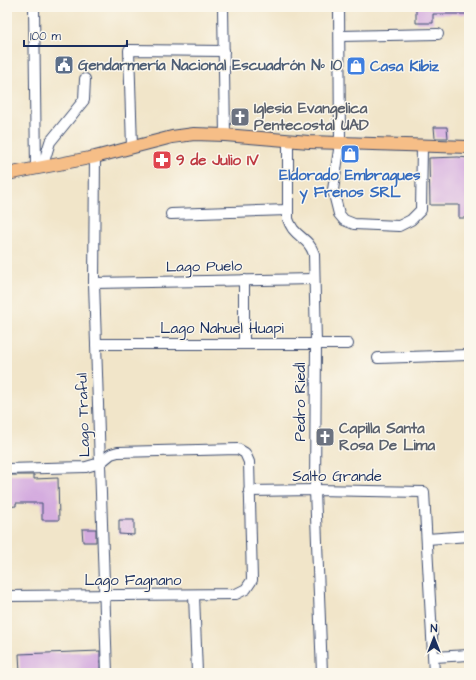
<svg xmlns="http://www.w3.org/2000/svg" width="476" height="680" font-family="'Architects Daughter',sans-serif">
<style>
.building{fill:#d4abdf}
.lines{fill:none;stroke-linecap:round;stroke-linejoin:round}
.minor-casing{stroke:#3b4a6e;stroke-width:12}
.major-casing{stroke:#3b4a6e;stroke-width:14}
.minor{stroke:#fff;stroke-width:10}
.major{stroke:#f6be87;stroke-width:12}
.labels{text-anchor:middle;stroke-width:3;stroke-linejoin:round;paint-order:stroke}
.service-label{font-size:15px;font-weight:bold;fill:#4e5e75;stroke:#fbf7ec;text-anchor:start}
.shop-label{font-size:15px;font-weight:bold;fill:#366cbe;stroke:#fbf7ec;text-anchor:start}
.worship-label{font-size:15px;font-weight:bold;fill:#5b616d;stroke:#fbf7ec;text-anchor:start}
.health-label{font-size:15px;font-weight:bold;fill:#be3a42;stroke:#fbf7ec;text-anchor:start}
.street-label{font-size:15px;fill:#1b2f5e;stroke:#fbf7ec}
</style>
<rect width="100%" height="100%" fill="#fbf7ec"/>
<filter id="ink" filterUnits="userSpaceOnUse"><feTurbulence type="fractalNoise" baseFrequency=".025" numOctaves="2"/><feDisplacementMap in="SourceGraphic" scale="8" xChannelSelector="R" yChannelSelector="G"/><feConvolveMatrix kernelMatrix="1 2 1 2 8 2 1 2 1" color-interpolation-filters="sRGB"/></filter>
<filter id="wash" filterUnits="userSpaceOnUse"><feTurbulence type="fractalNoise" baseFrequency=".012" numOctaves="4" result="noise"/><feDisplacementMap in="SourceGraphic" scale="16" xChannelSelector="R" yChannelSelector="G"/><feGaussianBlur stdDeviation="0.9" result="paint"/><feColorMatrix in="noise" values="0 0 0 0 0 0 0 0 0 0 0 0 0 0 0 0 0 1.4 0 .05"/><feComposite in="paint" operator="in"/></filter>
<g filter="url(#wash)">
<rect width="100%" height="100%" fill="#f1e5c9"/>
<g id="blocks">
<g class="building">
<polygon points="416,7 467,7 467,14 433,14 433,23 416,23"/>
<polygon points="434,127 447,127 448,138 435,138"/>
<polygon points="458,157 469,158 469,218 459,218 459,205 430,205 429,158"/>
<polygon points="7,475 34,475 34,479 58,478 59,520 42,520 42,503 16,503 16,506 7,507"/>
<polygon points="119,520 134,520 134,535 119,534"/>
<polygon points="82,529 96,529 96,542 83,542"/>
<polygon points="100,651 100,673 20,673 19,654"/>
</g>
</g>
</g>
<g filter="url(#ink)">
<use href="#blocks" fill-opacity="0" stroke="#3b4a6e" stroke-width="1"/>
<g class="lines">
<defs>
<g id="minor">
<polyline points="34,7 36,169"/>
<polyline points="223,7 225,135"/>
<polyline points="339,7 340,143 333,190 339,214 344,220 354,224 399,226 411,220 421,210 422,146"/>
<polyline points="340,36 438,34"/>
<path d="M 288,140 L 288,219 C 289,222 291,226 293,229 C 301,239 309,240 314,254 L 316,343 L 315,490 L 322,673"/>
<polyline points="132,147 129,50 224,51"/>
<polyline points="95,157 94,283 96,344 107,673"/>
<polyline points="42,168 50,142 84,100 85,79"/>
<polyline points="171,214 288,210"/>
<polyline points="244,280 244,344"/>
<polyline points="94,283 314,279"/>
<polyline points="96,344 348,344"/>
<polyline points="378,358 469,355"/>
<polyline points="7,469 86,467 100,463 111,454 118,452 238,449 245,453 249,462 252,580 246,589 236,594 7,596"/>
<polyline points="249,491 315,490 424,492 434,673"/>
<polyline points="427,539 469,536"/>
<polyline points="194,595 197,673"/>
<polyline points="434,657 469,655"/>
</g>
<polyline id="major" points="7,174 95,157 172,137 194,134 225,135 309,142 469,147"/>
</defs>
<use href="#minor" class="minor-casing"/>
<use href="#major" class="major-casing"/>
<use href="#minor" class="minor"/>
<use href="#major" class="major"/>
</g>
</g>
<defs>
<symbol id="civic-square" viewBox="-11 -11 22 22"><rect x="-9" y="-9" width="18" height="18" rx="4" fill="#5c6f8a" stroke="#fbf7ec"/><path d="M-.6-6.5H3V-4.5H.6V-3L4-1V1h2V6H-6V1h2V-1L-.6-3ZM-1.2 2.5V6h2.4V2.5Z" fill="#fff"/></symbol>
<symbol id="shop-square" viewBox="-11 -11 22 22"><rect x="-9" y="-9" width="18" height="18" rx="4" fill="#3f7fe0" stroke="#fbf7ec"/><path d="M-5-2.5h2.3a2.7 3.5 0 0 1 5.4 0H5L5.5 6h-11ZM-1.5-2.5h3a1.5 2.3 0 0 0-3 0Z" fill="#fff"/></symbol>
<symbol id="church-square" viewBox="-11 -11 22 22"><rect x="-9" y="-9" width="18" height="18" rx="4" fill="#6b7280" stroke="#fbf7ec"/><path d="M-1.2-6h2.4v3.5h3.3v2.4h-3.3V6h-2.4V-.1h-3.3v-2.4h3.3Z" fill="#fff"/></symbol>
<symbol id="pharmacy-square" viewBox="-11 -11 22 22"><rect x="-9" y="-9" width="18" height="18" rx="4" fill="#e0444e" stroke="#fbf7ec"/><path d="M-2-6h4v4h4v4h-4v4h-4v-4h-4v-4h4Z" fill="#fff"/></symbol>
</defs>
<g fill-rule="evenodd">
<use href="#civic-square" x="53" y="54" width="22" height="22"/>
<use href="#shop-square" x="345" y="55" width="22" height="22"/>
<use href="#church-square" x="229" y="106" width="22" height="22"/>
<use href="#shop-square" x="339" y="143" width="22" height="22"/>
<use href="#pharmacy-square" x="151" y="149" width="22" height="22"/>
<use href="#church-square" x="314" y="426" width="22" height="22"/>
</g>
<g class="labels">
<g class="service-label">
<text x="78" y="70">Gendarmería Nacional Escuadrón Nº 10</text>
</g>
<g class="shop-label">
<text x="370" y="71">Casa Kibiz</text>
<text x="350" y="180" text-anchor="middle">Eldorado Embragues<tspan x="350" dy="17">y Frenos SRL</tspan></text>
</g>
<g class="worship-label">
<text x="254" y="113">Iglesia Evangelica<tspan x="254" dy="17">Pentecostal UAD</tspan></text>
<text x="339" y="433">Capilla Santa<tspan x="339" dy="17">Rosa De Lima</tspan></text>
</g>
<g class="health-label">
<text x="176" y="165">9 de Julio IV</text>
</g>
<g class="street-label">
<text transform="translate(204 266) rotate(-1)" y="5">Lago Puelo</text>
<text x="222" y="333">Lago Nahuel Huapi</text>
<text transform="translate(300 402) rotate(-90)" y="5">Pedro Riedl</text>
<text transform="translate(83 415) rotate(-92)" y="5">Lago Traful</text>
<text x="337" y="481">Salto Grande</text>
<text x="133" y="585">Lago Fagnano</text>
</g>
</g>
<rect width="476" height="680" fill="none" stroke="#fbf7ec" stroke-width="24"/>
<g transform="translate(434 638)" stroke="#fbf7ec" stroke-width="3" paint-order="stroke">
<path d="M0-3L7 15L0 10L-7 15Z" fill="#1b2f5e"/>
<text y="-6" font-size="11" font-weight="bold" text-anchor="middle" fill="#1b2f5e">N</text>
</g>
<path d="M24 40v6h103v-6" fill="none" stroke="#1b2f5e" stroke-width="2"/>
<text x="30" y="40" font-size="12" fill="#1b2f5e" stroke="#fbf7ec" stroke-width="3" paint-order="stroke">100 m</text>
</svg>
